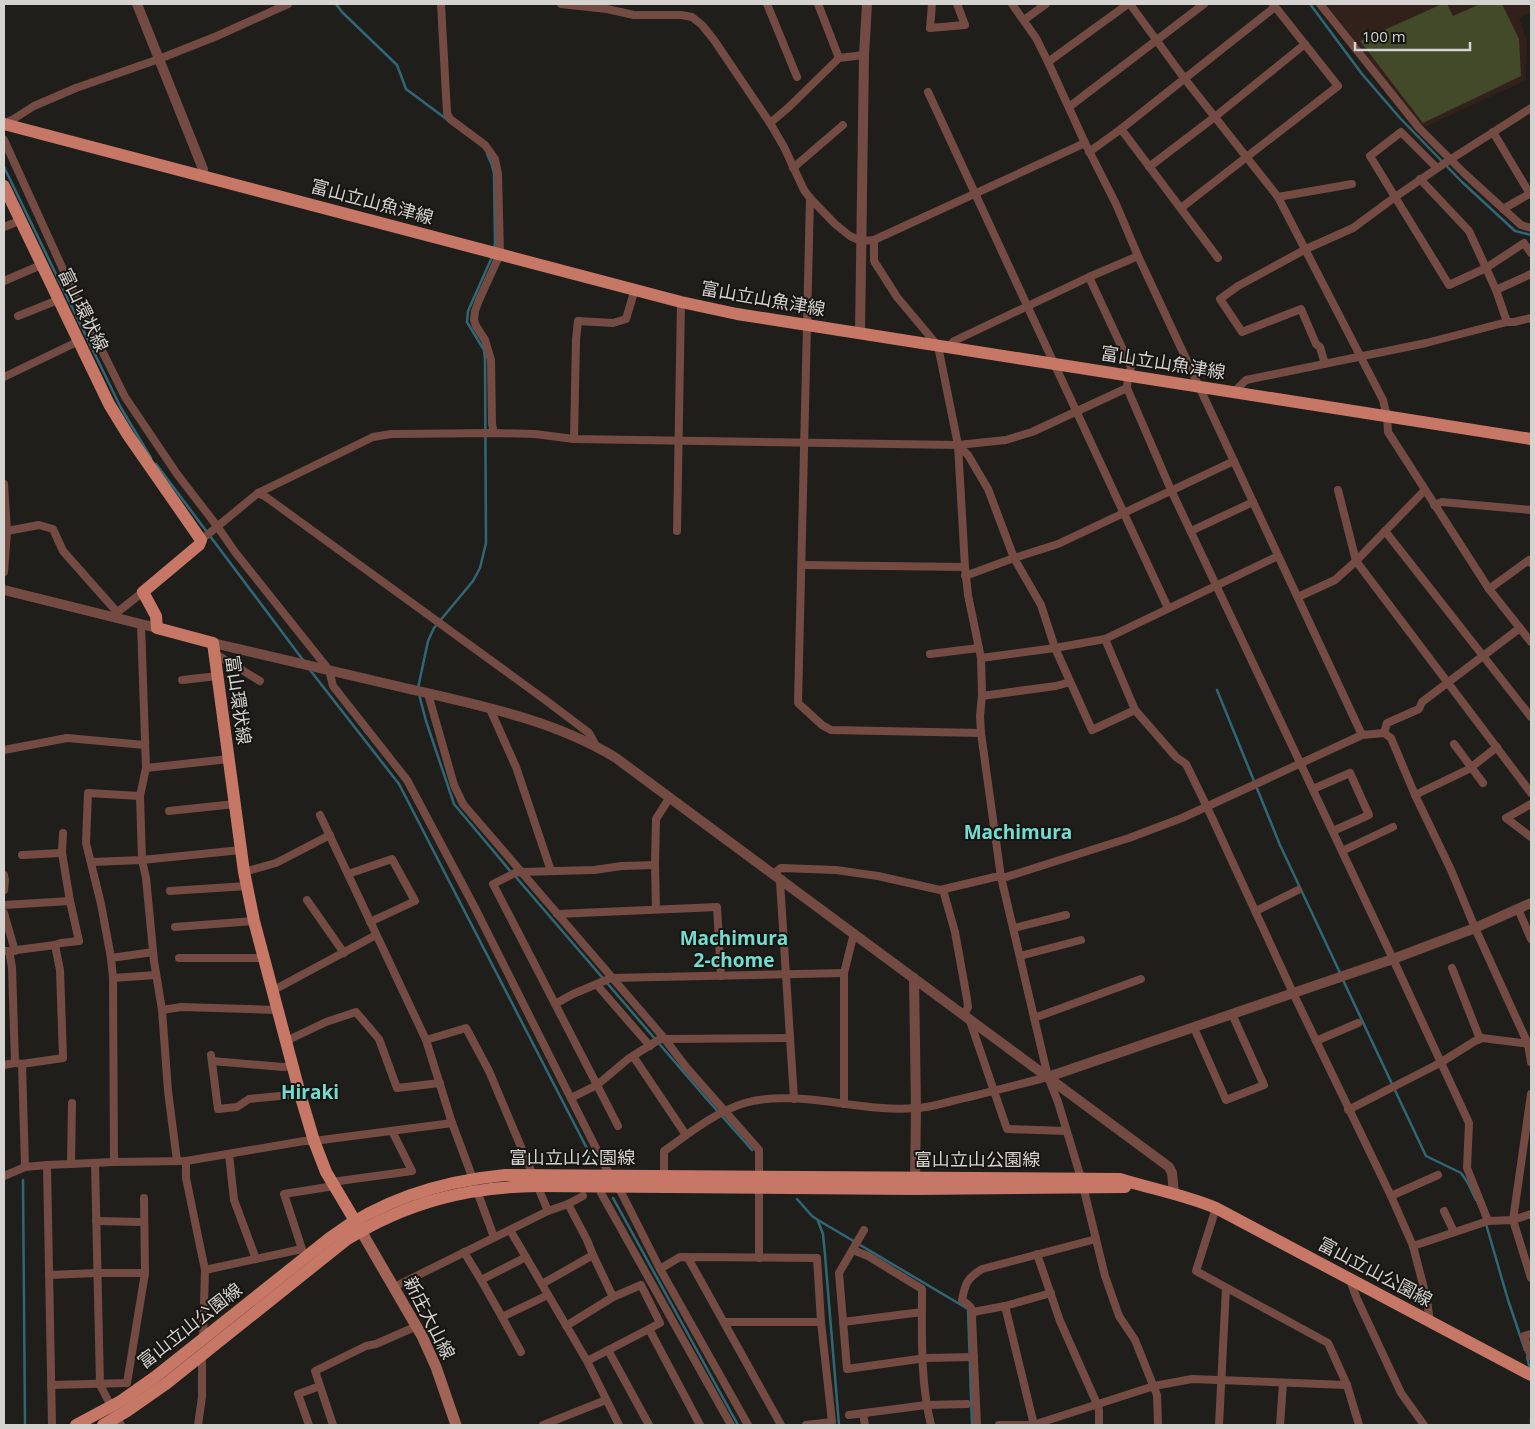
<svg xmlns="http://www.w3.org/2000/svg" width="1535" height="1429" font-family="'Open Sans','Noto Sans JP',sans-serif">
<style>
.education{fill:#32211a}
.green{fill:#434a29}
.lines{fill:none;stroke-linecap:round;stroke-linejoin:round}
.stream{stroke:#2f6776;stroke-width:2.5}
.minor{stroke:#734b43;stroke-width:8}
.tertiary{stroke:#734b43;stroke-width:10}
.secondary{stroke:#a26457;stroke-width:11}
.primary{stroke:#c77766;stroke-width:12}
.labels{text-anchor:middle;stroke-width:4;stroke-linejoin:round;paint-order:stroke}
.street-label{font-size:18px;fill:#d5d3d0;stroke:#171511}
.neighbourhood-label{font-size:19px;font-weight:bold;fill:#74ddd0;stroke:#171511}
</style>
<rect width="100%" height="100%" fill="#201e1a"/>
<polygon class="education" points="1326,4 1531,4 1531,12 1519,18 1527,41 1526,80 1423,128"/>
<polygon class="green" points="1442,4 1447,4 1453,16 1480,4 1502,4 1519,39 1521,76 1423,123 1360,41"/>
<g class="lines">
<g class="stream">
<polyline points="336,4 342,12 397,65 406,89 449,121"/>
<polyline points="1310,4 1362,74 1400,118 1462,182 1515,231 1531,235"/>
<polyline points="487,154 492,165 494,174 495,243 494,249"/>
<polyline points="4,167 121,408 151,458"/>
<polyline points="156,464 303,660"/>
<polyline points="310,670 399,784 595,1164"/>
<polyline points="418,688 428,641 434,628 473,581 480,568 486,543 485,359 484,350 467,322 468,311 492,257"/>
<polyline points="1217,690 1280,845 1341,975"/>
<polyline points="419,694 426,721 454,804 511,872"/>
<polyline points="515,876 705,1097 752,1150"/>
<polyline points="1343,980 1426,1156 1461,1173 1468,1183 1476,1200"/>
<polyline points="23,1180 25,1425"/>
<polyline points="613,1198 738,1425"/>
<polyline points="797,1199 812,1216 818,1220 968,1309 972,1425"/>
<polyline points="818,1221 823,1234 825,1255 839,1425"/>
<polyline points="1486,1224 1508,1300 1525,1350"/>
<polyline points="1527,1357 1530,1369"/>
<polyline points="1531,1425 1531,1418"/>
</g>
<g class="minor">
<polyline points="441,4 447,113 450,119 485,145 495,159 498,174 500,254 479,300 475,311 474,320 476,326 485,340 491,360 492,424 494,433"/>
<polyline points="561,4 607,9 634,15 681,15 692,17 702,25 714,40 770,123 784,147 804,190 810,198 835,224 850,236 861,241 874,240 1085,143"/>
<polyline points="767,4 797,77"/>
<polyline points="818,4 839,58"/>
<polyline points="932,4 930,28 965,25 957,4"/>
<polyline points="1012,4 1036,38 1048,62 1085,143 1116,204 1138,256 1362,735"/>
<polyline points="1130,4 1184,78 1278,197 1383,400 1387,417 1388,432 1489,589 1531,642"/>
<polyline points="1320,4 1419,128 1465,174 1521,225 1531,228"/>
<polyline points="1024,20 1046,4"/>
<polyline points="1048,62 1128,4"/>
<path d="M 928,92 C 1008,264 1087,436 1168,608"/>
<polyline points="1069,107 1204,4"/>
<polyline points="4,123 12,120 34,106 76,88 159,59 217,36 288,4"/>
<polyline points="770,123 789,107 839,58 864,55"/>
<polyline points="1121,129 1218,258"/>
<polyline points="1493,132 1530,194"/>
<polyline points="4,140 77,300 125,397 177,474 217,526 235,552 329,670 333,686 407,780 475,908 606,1168 622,1194 660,1269 748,1425"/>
<polyline points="1089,152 1121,129 1275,7"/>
<polyline points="1149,167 1216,116 1305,44"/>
<polyline points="793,168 843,125"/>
<polyline points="1420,179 1469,231 1486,268 1524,243 1531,253"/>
<polyline points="1278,197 1352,184"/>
<polyline points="810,198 798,703 822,725 831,730 981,733"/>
<polyline points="1181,208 1338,86 1273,4"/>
<polyline points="1503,209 1531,193"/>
<polyline points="4,227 19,221"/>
<polyline points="874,240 874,261 897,297 938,346 958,445 965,567 968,595 981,658 982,695 980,716 981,733 1001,877 1048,1077 1058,1102 1081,1178 1105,1276 1119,1316 1135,1340 1157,1395 1158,1425"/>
<polyline points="1089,277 1131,367 1128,376 1127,388 1171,490 1393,959 1469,1123 1467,1168 1488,1221"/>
<polyline points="4,281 41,265"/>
<polyline points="1496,290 1531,274"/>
<polyline points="18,316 58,300"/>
<polyline points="1507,322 1496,290 1486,268 1449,285 1395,197 1448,161 1531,108"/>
<polyline points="948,347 954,341 1089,277 1138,256"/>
<polyline points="1325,364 1320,347 1316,344 1301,309 1242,332 1220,299 1238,286 1306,249 1353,228 1395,197 1370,156 1401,132 1437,168"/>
<polyline points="4,377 79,341"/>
<polyline points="1234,392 1246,380 1426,343 1507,322 1514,322 1531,318"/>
<polyline points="574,439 576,340 578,321 613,323 626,319 635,289"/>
<polyline points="958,445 968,455 988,489 1014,558 1041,605 1055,648 1092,730 1135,710"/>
<polyline points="1338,490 1356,561 1531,793"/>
<polyline points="258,493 266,497 544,699 589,733 596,746"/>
<polyline points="1434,505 1442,502 1531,510"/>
<polyline points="7,531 39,525 53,529 63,551 117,612"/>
<polyline points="677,531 681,302"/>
<polyline points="1191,531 1253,502"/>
<polyline points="1385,531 1531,717"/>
<polyline points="201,540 258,493 373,437 391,434 494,433 535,434 574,439 958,445 1006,440 1032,432 1127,388"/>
<polyline points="803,565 965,567"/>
<polyline points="4,572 7,531 4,484"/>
<polyline points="965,576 1014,558 1058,544 1234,461"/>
<polyline points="1489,589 1529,560 1531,563"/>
<polyline points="1298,597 1335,580 1356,561 1425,490"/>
<polyline points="115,614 143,592"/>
<polyline points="141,624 146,768 140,796 142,860 146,878 154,961 162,1010 168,1091 177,1161"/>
<polyline points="1105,639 1135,710 1176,757 1186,764 1207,807 1293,993 1391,1196 1413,1246 1427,1300 1430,1322"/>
<polyline points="214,653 260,681"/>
<polyline points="930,654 979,648"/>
<polyline points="981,658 1055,648 1105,639 1278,556"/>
<polyline points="182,680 218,676"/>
<polyline points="428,694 454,785 463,804 664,1038 686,1067 759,1150 759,1258"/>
<polyline points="982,696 1056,686 1070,682"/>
<polyline points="490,709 516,767 551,871"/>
<polyline points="1384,733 1387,723 1419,709 1422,702 1520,628"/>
<polyline points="1454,744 1483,783"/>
<polyline points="4,750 67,738 145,745"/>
<polyline points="146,768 229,759"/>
<polyline points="1313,789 1350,773 1369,815 1333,831"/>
<polyline points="1415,795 1469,769 1497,747"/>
<polyline points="1531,804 1506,818 1531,837"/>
<polyline points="169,811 235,804"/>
<polyline points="320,815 426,1040 452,1123 473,1179"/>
<polyline points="63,833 62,853 70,901"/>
<polyline points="1342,851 1393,827"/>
<polyline points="22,855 62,853"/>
<polyline points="91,862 142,860 241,850"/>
<polyline points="655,865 622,866 594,870 521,872 515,873 493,884 597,1085 628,1059 660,1039 790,1038"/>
<polyline points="244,872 276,863 330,835"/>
<polyline points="774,873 781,868 836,870 878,876 940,890 995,877 1006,877 1129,838 1182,818 1362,735 1384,733 1391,738 1415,795 1451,870 1475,928 1528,1044 1531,1062"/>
<polyline points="348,874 392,859 415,901 370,922"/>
<polyline points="4,875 5,880 4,890"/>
<polyline points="782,879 780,882 794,1099"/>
<polyline points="943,890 955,932 967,999 968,1007 964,1015"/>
<polyline points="170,891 247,886"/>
<polyline points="307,900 344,953"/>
<polyline points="4,905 70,901 79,941 61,943 55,945"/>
<polyline points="656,909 655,865 656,819 670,797"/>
<polyline points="1518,909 1531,939"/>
<polyline points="1256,911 1298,890"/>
<polyline points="4,913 15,951"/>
<polyline points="557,914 717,907 721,976"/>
<polyline points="175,927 254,921"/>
<polyline points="1014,928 1066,915"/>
<polyline points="4,951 9,951 12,967 15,1063 22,1064 25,1167"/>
<polyline points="9,951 55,945 60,970 63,1058 22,1064"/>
<polyline points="1020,956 1081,940"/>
<polyline points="111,958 153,952"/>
<polyline points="179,958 264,958"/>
<polyline points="1452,968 1480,1039"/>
<polyline points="113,978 156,975"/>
<polyline points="597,985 650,1046"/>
<polyline points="272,991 376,935"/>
<polyline points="555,1004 573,994 611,978 844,973"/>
<polyline points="162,1010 181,1007 277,1010"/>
<polyline points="969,1018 1007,1129 1066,1131"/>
<polyline points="1034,1018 1141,979"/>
<polyline points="1194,1028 1226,1100 1264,1085 1232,1014"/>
<polyline points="286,1041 326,1022 356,1012 379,1039 397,1088 440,1083"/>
<polyline points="1316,1041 1358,1023"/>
<polyline points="211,1055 218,1109 237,1107 249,1099 300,1094"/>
<polyline points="633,1056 686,1135"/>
<polyline points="212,1061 283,1067 292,1066"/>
<polyline points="4,1065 15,1063"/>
<polyline points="1531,1094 1513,1220 1531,1278"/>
<polyline points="571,1098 597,1085 618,1126"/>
<polyline points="844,1104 844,973 854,933"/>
<polyline points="1348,1110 1440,1063 1475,1041 1482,1038 1530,1044"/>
<polyline points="229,1154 234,1200 256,1259"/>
<polyline points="186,1161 186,1178 205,1270 203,1340"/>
<polyline points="114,1162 113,978 111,958 101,904 86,843 88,793 140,796"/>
<polyline points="95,1163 100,1385 121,1425"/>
<polyline points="71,1164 72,1103"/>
<polyline points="47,1165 52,1425"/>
<polyline points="4,1176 25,1167 47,1165 114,1162 186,1161 304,1141 314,1141 452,1123"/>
<path d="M 664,1179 L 664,1151 C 688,1134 717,1111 745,1103 C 798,1088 860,1113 915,1108 C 927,1108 940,1104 952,1101 C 984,1094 1016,1085 1048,1077"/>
<polyline points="332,1182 412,1171 392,1131"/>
<polyline points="477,1191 494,1237"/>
<polyline points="601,1193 731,1425"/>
<polyline points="1391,1196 1438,1175"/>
<polyline points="144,1198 145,1273"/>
<polyline points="568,1204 583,1196"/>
<polyline points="1216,1208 1196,1271 1328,1343 1347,1385 1359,1425"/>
<polyline points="548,1211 568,1204 587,1240 593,1255"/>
<polyline points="1444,1211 1454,1232"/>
<polyline points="96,1221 144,1222"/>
<polyline points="510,1230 587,1361 619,1425"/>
<polyline points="864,1230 839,1273 847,1369 926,1358 974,1357"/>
<polyline points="1413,1246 1488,1221 1513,1220 1531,1214"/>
<path d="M 853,1250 L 868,1256 L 922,1289 C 922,1334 920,1381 931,1425"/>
<polyline points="464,1252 481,1280"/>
<polyline points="1037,1254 1060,1321 1097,1404 1099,1410 1099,1425"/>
<polyline points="526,1257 481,1280 502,1317 548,1295"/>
<polyline points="688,1258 781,1425"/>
<polyline points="660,1269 680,1257 817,1258 821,1322 832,1422 806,1425"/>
<polyline points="205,1270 302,1249 284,1194 334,1186"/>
<polyline points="49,1275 97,1273 145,1273 127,1383 51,1385"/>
<polyline points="1350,1280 1357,1299 1401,1393 1424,1425"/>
<polyline points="542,1284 593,1255 613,1297"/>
<polyline points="394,1287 548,1211 489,1071 466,1028 426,1040"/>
<polyline points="1005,1306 1034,1425"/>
<polyline points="973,1312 1005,1306 1051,1293"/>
<polyline points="502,1317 521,1352"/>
<polyline points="724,1322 821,1322"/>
<polyline points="843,1322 922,1312"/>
<polyline points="566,1326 613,1297 641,1285 660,1323 649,1329"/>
<polyline points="1531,1334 1524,1336 1531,1357"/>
<polyline points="608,1350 649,1425"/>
<polyline points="587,1361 649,1329 700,1425"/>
<polyline points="863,1414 865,1425"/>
<polyline points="849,1415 926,1405 967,1404"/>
<polyline points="198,1425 202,1397 202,1354"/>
<polyline points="309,1425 298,1394 320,1386"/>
<polyline points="333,1425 315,1371 366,1346 376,1344 417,1326"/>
<polyline points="543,1425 606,1400"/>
<path d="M 977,1425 L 972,1317 C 974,1308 969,1305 962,1300 C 965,1284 967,1278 982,1269 L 1096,1239"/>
<polyline points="999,1425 1033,1425 1154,1386 1192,1379 1347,1385"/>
<polyline points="1219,1425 1226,1288"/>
<polyline points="1280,1425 1283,1383"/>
</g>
<g class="tertiary">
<polyline points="137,4 203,169 203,177"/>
<polyline points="860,333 864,55 867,4"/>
<polyline points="4,590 157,628"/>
<path d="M 213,643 C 277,658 341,673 405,688 C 477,705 552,719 616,758 C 801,893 985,1030 1169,1167 L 1172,1173 L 1174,1193"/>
<polyline points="914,978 916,1108 915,1183"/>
<polyline points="1048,1077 1393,959 1475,928 1531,903"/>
</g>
<polyline class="secondary" points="361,1231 422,1336 436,1367 456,1425"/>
<g class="primary">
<polyline points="4,124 681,302 737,314 1531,439"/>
<polyline points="4,186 109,404 128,435 201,540 199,545 143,592 156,616 157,628 213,643 244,872 254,921 300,1094 314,1141 326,1172 361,1231"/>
<path d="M 76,1425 L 121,1401 L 155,1377 L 331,1237 C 381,1200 443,1181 505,1175 L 1120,1179 C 1152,1189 1185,1195 1216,1208 L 1531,1375"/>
<path d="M 103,1425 L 127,1411 L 167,1383 L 346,1240 C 407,1202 467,1187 538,1186 L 915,1189 L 1125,1187"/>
</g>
</g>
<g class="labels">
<g class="street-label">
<text transform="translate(372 202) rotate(15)" y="6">富山立山魚津線</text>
<text transform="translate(763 299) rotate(10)" y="6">富山立山魚津線</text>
<text transform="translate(83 310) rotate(64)" y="6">富山環状線</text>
<text transform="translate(1163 363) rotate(9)" y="6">富山立山魚津線</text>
<text transform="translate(238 700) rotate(82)" y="6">富山環状線</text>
<text x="572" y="1164">富山立山公園線</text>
<text x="977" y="1166">富山立山公園線</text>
<text transform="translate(1375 1272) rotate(28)" y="6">富山立山公園線</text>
<text transform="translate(429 1318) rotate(63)" y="6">新庄大山線</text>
<text transform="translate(190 1326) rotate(-38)" y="6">富山立山公園線</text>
</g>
<g class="neighbourhood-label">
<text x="1018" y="839">Machimura</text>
<text x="734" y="945">Machimura<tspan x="734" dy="22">2-chome</tspan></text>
<text x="310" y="1099">Hiraki</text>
</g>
</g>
<rect width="1535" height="1429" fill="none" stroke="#d5d3d0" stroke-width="10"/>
<path d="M1355 42v8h115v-8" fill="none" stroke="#d5d3d0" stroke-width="2.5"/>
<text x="1362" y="42" font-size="15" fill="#d5d3d0" stroke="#171511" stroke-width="4" paint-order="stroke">100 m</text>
</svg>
